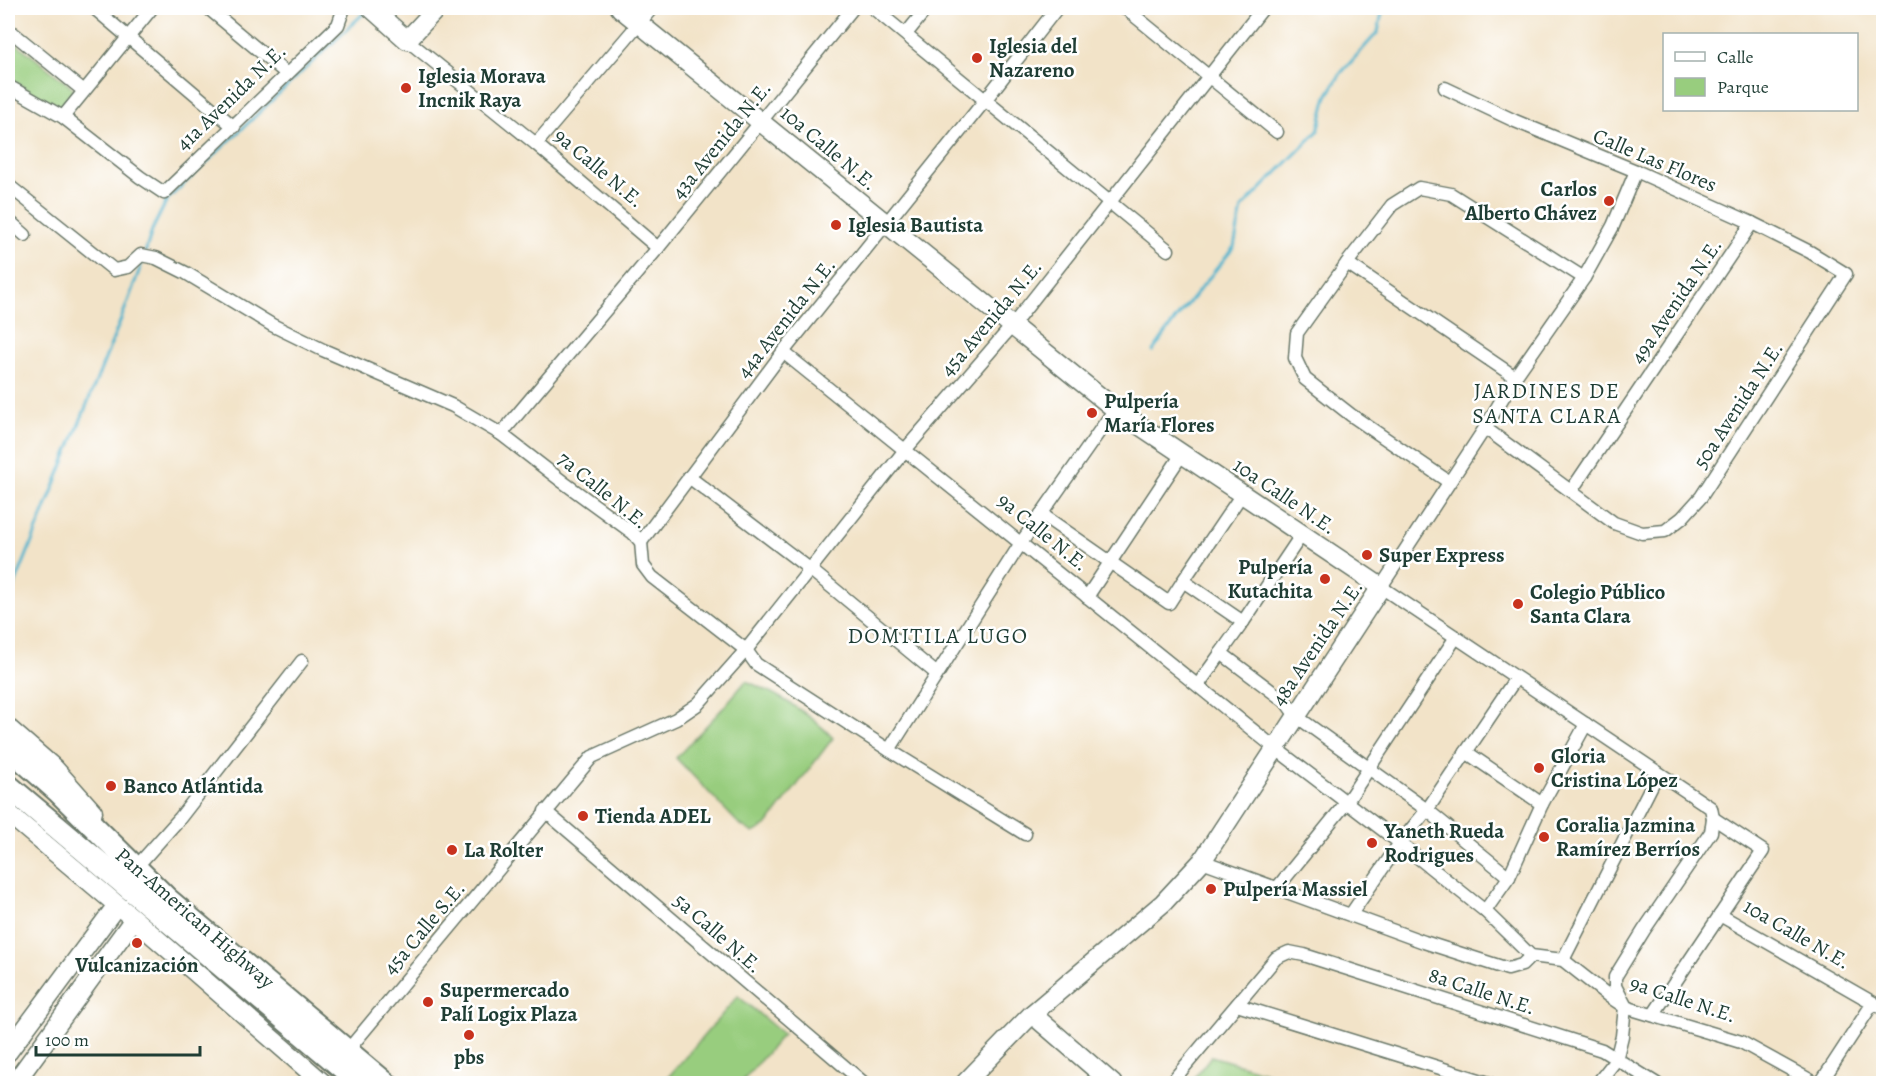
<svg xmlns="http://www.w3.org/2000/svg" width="1891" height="1091" font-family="Alegreya,serif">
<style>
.green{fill:#98cd7e;stroke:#5c8559;stroke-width:1.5}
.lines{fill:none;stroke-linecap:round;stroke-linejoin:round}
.stream{stroke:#4eb3cd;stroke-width:3}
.street-casing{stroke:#697768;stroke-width:15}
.secondary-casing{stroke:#697768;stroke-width:21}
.highway-casing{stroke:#697768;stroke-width:26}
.street{stroke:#fff;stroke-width:12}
.secondary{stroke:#fff;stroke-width:18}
.highway{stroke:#fff;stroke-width:22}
.poi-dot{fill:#c8321e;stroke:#fff;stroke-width:2}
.labels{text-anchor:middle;stroke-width:5;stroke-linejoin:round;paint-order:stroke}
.poi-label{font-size:21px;font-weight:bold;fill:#1f3d34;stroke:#fff;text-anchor:start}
.street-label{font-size:21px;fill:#1f3d34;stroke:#fff}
.neighbourhood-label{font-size:22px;letter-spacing:1.5px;fill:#1f3d34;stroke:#fff}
</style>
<rect width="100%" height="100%" fill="#fff"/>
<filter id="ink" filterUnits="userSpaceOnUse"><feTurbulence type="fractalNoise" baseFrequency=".0167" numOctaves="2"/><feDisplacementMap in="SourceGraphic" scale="12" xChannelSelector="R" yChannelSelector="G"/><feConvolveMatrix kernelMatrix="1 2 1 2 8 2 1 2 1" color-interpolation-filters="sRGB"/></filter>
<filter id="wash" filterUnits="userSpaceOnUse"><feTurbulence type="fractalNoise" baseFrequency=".008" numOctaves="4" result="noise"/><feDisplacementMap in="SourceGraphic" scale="24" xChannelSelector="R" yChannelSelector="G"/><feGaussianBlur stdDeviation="1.35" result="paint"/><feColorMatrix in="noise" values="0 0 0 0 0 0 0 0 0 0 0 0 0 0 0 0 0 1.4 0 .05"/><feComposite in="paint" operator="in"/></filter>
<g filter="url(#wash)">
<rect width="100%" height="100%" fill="#f2e3c8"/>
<g class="green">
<polygon points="8,37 74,89 60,109 8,78"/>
<path d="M 746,681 C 776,693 811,714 833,738 L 766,826 L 753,833 L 738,823 L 676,758 L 722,709 Z"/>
<polygon points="738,996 783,1034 741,1083 663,1083"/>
<polygon points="1211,1056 1302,1083 1202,1083 1195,1077"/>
</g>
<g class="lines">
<g class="stream">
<polyline points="145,253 152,230 167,200 366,11"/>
<polyline points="1153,351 1175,320 1234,247 1242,208 1318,131 1327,96 1341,73 1378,32 1383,8"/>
<polyline points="8,602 127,304 143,260"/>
</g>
</g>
</g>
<g filter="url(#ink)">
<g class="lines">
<defs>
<g id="street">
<polyline points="94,8 234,127"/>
<polyline points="208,8 287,74"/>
<polyline points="873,8 1168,250"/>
<polyline points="1125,8 1277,132"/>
<polyline points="8,29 84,91"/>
<polyline points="906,34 927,8"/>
<polyline points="407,40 536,144 658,248"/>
<polyline points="8,86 63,117 140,177 164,193 338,25 344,8"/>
<polyline points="1445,88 1515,121 1636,171 1752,223 1810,252 1846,274 1701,497 1682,518 1665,531 1642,533 1614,523 1485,428"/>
<polyline points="63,117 152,8"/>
<polyline points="536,144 652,8"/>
<polyline points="8,185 114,270 128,267 141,255 156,258 186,273 272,325 323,350 453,406 501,434 563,482 633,533 641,542 643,565 652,577 746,650 756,664 889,750 1025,834"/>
<polyline points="8,220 25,235"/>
<polyline points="1347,263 1515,377"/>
<polyline points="783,352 1275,748 1400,843 1485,911 1531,956 1563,960 1610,997 1625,1007 1741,1042 1817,1084"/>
<polyline points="501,434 658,248 853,8"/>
<polyline points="689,477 811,570 937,674"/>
<polyline points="1449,482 1351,415 1305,379 1295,358 1297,333 1347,263 1392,205 1419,188 1451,194 1584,278"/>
<polyline points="1571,491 1752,223"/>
<polyline points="1041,514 1169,603 1183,581 1243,622 1221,653 1286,702 1296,716 1427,810 1509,877"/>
<polyline points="641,542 783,352 986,99 1057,8"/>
<polyline points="1183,581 1242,494"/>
<polyline points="1087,597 1182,454"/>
<polyline points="1243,622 1302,534"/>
<polyline points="1198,685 1221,653"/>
<polyline points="889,750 1021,543 1115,409"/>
<polyline points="1466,752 1542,804"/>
<polyline points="545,811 865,1084"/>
<polyline points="1202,861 1424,942 1508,969 1522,965 1531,956"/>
<polyline points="138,865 180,818 302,661"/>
<polyline points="1277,888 1346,803 1456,637"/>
<polyline points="1485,911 1509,877 1542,804 1586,724"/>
<polyline points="1351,914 1400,843 1427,810 1516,678"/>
<polyline points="1720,915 1884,1009"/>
<polyline points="1563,960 1658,773"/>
<polyline points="1237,1005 1492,1084"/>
<polyline points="1625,1005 1615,986 1615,977 1644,930 1711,832 1713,818 1711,808 1381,587 1485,428 1515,377 1584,278 1613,226 1636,171"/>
<polyline points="1653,1015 1763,851 1713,818"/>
<polyline points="348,1050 592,757 676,719 698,704 746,650 905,450 1012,326 1263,8"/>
<polyline points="1170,1084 1276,958 1289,952 1304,955 1602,1050 1657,1084"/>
<polyline points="1597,1084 1616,1060 1622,1036 1625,1007"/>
<polyline points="1820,1084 1873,1003"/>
</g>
<g id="secondary">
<polyline points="371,8 407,40 437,8"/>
<polyline points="620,8 1115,409 1381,587 1202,861 1163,903 1032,1014 964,1084"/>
<polyline points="8,728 54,768 93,812"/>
<polyline points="8,813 134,919 324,1084"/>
<polyline points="1032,1014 1113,1084"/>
<polyline points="8,1052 117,905"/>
<polyline points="14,1084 134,919"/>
</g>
<g id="highway">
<polyline points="8,747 58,791 168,900 386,1084"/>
<polyline points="8,786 362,1084"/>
</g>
</defs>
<use href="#street" class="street-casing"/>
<use href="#secondary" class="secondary-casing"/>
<use href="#highway" class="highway-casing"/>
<use href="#street" class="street"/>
<use href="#secondary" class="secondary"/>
<use href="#highway" class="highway"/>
</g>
</g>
<g class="poi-dot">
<circle cx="977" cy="58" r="6"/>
<circle cx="406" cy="88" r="6"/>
<circle cx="1609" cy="201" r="6"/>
<circle cx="836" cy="225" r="6"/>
<circle cx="1092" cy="413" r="6"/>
<circle cx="1367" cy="555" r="6"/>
<circle cx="1325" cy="579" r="6"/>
<circle cx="1518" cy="604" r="6"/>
<circle cx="1539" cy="768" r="6"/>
<circle cx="111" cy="786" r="6"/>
<circle cx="583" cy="816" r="6"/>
<circle cx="1544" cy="837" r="6"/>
<circle cx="1372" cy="843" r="6"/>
<circle cx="452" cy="850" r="6"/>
<circle cx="1211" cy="889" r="6"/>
<circle cx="137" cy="943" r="6"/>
<circle cx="428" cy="1002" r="6"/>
<circle cx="469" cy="1035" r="6"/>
</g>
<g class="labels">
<g class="poi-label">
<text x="989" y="53">Iglesia del<tspan x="989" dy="24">Nazareno</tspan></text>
<text x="418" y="83">Iglesia Morava<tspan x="418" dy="24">Incnik Raya</tspan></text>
<text x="1597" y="196" text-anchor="end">Carlos<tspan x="1597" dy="24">Alberto Chávez</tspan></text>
<text x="848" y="232">Iglesia Bautista</text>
<text x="1104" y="408">Pulpería<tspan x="1104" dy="24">María Flores</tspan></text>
<text x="1379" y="562">Super Express</text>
<text x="1313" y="574" text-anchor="end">Pulpería<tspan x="1313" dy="24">Kutachita</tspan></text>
<text x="1530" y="599">Colegio Público<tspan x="1530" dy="24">Santa Clara</tspan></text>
<text x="1551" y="763">Gloria<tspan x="1551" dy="24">Cristina López</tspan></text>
<text x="123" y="793">Banco Atlántida</text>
<text x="595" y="823">Tienda ADEL</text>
<text x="1556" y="832">Coralia Jazmina<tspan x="1556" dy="24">Ramírez Berríos</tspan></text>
<text x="1384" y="838">Yaneth Rueda<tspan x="1384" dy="24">Rodrigues</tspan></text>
<text x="464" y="857">La Rolter</text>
<text x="1223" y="896">Pulpería Massiel</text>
<text x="137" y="972" text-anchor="middle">Vulcanización</text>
<text x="440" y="997">Supermercado<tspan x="440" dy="24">Palí Logix Plaza</tspan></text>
<text x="469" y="1064" text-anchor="middle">pbs</text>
</g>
<g class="street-label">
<text transform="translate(231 97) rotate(-44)" y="7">41a Avenida N.E.</text>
<text transform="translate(721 140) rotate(-51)" y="7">43a Avenida N.E.</text>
<text transform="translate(829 148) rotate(40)" y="7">10a Calle N.E.</text>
<text transform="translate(1655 160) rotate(23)" y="7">Calle Las Flores</text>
<text transform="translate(599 168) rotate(40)" y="7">9a Calle N.E.</text>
<text transform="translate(1676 301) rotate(-56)" y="7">49a Avenida N.E.</text>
<text transform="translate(786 318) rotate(-52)" y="7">44a Avenida N.E.</text>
<text transform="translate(991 318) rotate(-50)" y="7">45a Avenida N.E.</text>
<text transform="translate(1738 405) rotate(-57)" y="7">50a Avenida N.E.</text>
<text transform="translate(603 490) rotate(39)" y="7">7a Calle N.E.</text>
<text transform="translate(1285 496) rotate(34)" y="7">10a Calle N.E.</text>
<text transform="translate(1043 532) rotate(39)" y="7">9a Calle N.E.</text>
<text transform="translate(1317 643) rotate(-56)" y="7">48a Avenida N.E.</text>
<text transform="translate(195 918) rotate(41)" y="7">Pan-American Highway</text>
<text transform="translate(424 928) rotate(-50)" y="7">45a Calle S.E.</text>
<text transform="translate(718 933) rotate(41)" y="7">5a Calle N.E.</text>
<text transform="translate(1797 934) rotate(30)" y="7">10a Calle N.E.</text>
<text transform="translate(1482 991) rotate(18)" y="7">8a Calle N.E.</text>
<text transform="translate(1683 999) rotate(18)" y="7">9a Calle N.E.</text>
</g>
<g class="neighbourhood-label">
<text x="1547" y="398">JARDINES DE<tspan x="1547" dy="25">SANTA CLARA</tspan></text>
<text x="938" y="643">DOMITILA LUGO</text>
</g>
</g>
<rect width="1891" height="1091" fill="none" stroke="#fff" stroke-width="30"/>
<rect x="1663" y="33" width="195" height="78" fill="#ffffff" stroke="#a5b1ae" stroke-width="1.5"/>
<rect x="1675" y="52" width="30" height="9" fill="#ffffff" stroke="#a5b1ae" stroke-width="1.5"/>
<text x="1717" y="63" font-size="18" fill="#1f3d34">Calle</text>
<rect x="1675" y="78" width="30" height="18" fill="#98cd7e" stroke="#a5b1ae" stroke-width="1.5"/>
<text x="1717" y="93" font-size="18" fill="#1f3d34">Parque</text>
<path d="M36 1046v9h164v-9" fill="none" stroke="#1f3d34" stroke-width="3"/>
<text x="45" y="1046" font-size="18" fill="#1f3d34" stroke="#ffffff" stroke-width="4.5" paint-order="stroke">100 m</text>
</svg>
